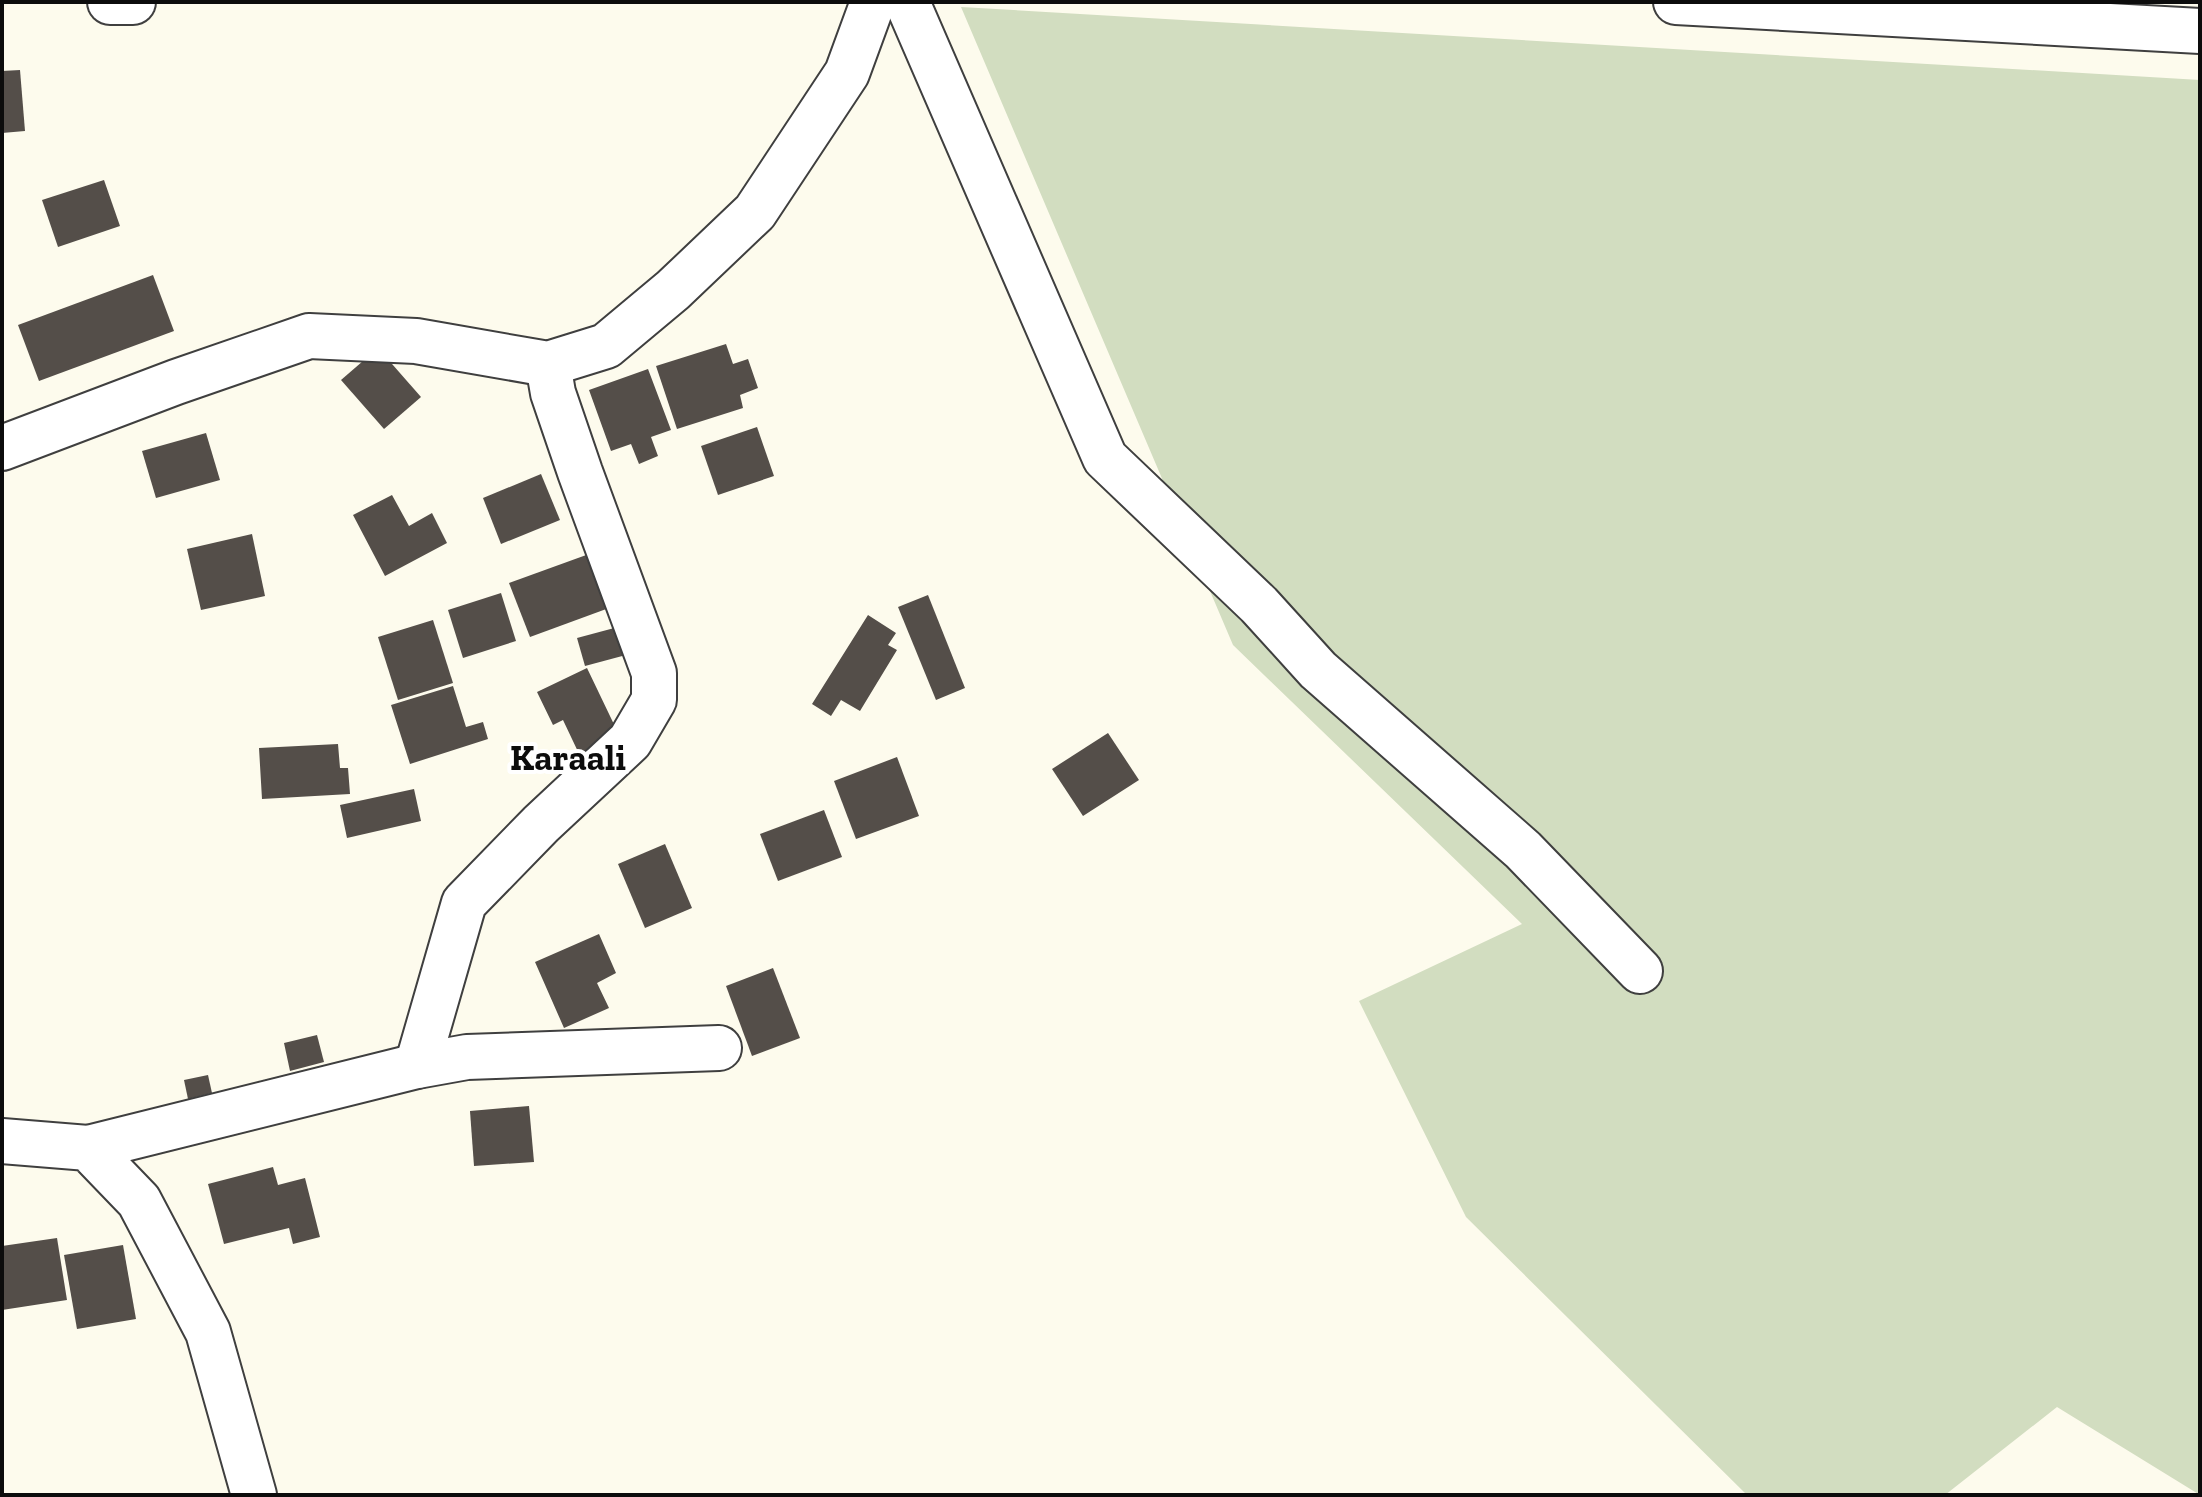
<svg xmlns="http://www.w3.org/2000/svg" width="2202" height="1497" font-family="'Zilla Slab',serif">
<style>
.cemetery{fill:#d2ddc0}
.building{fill:#544e49}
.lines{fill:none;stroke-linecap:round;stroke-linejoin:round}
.minor-casing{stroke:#3f3f3f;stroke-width:48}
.tertiary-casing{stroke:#3f3f3f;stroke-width:48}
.minor{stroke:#fff;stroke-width:44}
.tertiary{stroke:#fff;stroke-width:44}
.labels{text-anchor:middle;stroke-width:8;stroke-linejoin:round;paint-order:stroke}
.district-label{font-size:36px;font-weight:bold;fill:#0c0c0c;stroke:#fff}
</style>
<rect width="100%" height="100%" fill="#fdfbed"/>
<polygon class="cemetery" points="961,7 2200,80 2200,1495 2057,1407 1945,1495 1747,1495 1466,1217 1359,1001 1522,924 1233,645"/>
<g class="building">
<polygon points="20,70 25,131 2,133 2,71"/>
<polygon points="104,180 120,226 58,247 42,200"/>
<polygon points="153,275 174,331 39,381 18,325"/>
<polygon points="726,344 733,364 748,359 758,388 740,395 743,408 677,429 656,366"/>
<polygon points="378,348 421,397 384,429 341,380"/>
<polygon points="648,369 671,430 651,437 658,456 639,464 631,444 611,451 589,390"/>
<polygon points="757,427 774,476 718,495 701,446"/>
<polygon points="206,433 220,480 156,498 142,451"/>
<polygon points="541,474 560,520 501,544 483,498"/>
<polygon points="392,495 409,526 432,513 447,543 385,576 353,515"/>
<polygon points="252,534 265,596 201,610 187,549"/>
<polygon points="589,554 609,608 530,637 509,583"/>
<polygon points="501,593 516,641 463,658 448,610"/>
<polygon points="928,595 965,688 936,700 898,607"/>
<polygon points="868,615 896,633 888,645 897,650 860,711 841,700 831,716 812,704"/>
<polygon points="433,620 453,683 398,700 378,637"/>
<polygon points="618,627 626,655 585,666 577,638"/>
<polygon points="587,668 621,739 581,758 563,720 553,725 537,692"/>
<polygon points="453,686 466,727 483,722 488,739 410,764 391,705"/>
<polygon points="1108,733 1139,780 1083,816 1052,769"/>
<polygon points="338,744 340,768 348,768 350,794 262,799 259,748"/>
<polygon points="897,757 919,816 856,839 834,781"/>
<polygon points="414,789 421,821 347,838 340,805"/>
<polygon points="824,810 842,857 778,881 760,834"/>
<polygon points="665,844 692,908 645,928 618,864"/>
<polygon points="599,934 616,973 597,983 609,1008 564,1028 535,962"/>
<polygon points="773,968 800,1038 752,1056 726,986"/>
<polygon points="317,1035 324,1062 290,1071 284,1043"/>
<polygon points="208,1075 212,1093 188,1099 184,1080"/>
<polygon points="529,1106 534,1162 474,1166 470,1111"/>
<polygon points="273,1167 278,1185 305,1178 320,1237 293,1244 289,1228 224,1244 208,1184"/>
<polygon points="57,1238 67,1300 2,1310 2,1246"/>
<polygon points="123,1245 136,1319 77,1329 64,1255"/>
</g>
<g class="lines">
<defs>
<g id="minor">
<polyline points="907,2 1105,458 1259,605 1318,670 1523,850 1640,971"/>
<polyline points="2,448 176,382 309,336 416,341 548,364 606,346 673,290 755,212 847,73 873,2"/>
<polyline points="417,1066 464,903 541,824 630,741 654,700 654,673 580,472 553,393 548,364"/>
<polyline points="2,1141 88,1148 139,1201 208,1332 254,1495"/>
<polyline points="88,1148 417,1066 467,1057 719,1048"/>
</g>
<g id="tertiary">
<polyline points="110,2 133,2"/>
<polyline points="1676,2 2200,31"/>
</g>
</defs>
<use href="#minor" class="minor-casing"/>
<use href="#tertiary" class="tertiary-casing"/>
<use href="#minor" class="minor"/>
<use href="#tertiary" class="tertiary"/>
</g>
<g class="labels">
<g class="district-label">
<text x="568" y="770">Karaali</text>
</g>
</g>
<rect width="2202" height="1497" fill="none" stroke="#0c0c0c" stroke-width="8"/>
</svg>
